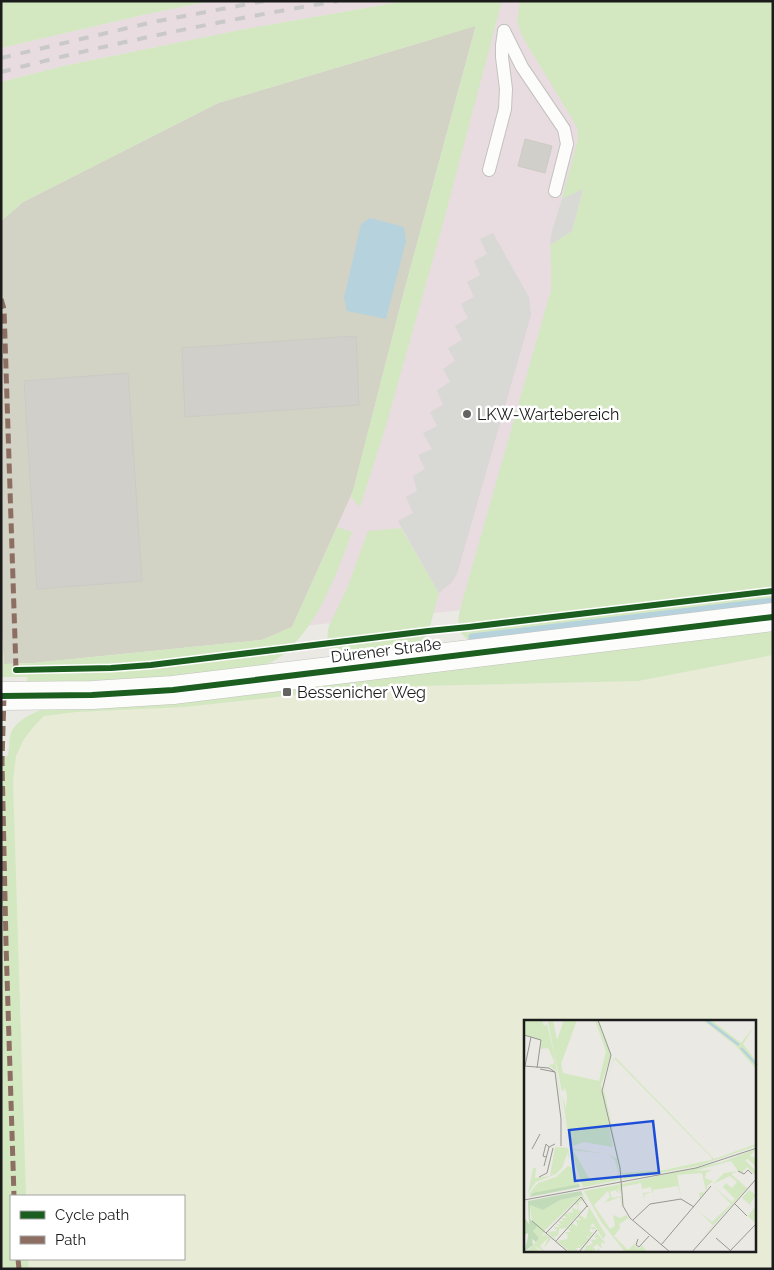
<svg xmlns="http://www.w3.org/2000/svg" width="774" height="1270" font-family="Raleway,sans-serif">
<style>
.industrial{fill:#e8dce1}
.construction{fill:#d2d3c5}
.farmland{fill:#e8ebd6;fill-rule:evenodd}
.grass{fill:#d3e8c1}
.parking{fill:#d8d8d5}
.water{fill:#b6d2dd}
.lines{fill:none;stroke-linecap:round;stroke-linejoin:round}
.stream{stroke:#b6d2dd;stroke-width:7}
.building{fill:#d0cfca;stroke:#cdcac5}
.service-casing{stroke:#c2c2bf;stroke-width:14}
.tertiary-casing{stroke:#c2c2bf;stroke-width:29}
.service{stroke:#fcfcfb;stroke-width:12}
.tertiary{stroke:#fcfcfb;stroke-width:28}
.rail{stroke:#c9c9c8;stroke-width:4;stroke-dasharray:10 10;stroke-linecap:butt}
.quiet{stroke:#8d6e63;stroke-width:5;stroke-dasharray:10 5;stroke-linecap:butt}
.cycleway-casing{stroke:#fff;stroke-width:9}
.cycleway{stroke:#1b5e20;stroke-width:6}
.poi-dot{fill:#636361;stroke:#fff;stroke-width:2}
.labels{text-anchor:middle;stroke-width:5;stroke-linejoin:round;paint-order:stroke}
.poi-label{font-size:16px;fill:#1b1b1b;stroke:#fff;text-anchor:start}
.street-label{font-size:16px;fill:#1b1b1b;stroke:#fff}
.inset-river{fill:none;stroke:#b6d2dd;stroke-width:2.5}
.inset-road{fill:none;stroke:#979793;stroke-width:1}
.view{fill:#1d4ed8;fill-opacity:0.15;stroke:#1d4ed8;stroke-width:2.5}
.inset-edge{fill:none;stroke:#1b1b1b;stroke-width:2.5}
</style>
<rect width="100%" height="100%" fill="#eae9e3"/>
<g class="industrial">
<polygon points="210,1 405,1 240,30 63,66 1,82 1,48 143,15"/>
<polygon points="471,1 550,1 612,95 483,608 292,627 353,491 476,25"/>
</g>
<polygon class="construction" points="476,25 404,292 353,491 292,627 262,640 33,663 4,664 1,624 1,221 23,202 218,103 426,41"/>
<path class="farmland" d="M 773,655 L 773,1269 L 29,1269 L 28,1259 L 184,1259 L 184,1196 L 26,1196 L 13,781 L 16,756 L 24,739 L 35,725 L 44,715 L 76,712 L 185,707 L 371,687 L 638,681 ZM 525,1021 L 755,1021 L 755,1251 L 525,1251 Z"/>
<g class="grass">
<polygon points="1,1 210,1 143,15 1,48"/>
<polygon points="405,1 502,1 441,231 385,429 360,507 351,497 353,491 404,292 476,26 218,103 23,202 1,221 1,82 63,66 240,30"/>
<path d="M 520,1 L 773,1 L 773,607 L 470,641 C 452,629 459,617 463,599 L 551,290 L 551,268 L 550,245 L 572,231 L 583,190 L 562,199 L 578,139 L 577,127 L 522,36 L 517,22 L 518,13 Z"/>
<path d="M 337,527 L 352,532 C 335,578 319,625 281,656 C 255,678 178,677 143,679 C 104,681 64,684 25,686 L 28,677 L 1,677 L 1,624 L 4,664 L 33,663 L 262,640 L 292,627 Z"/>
<path d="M 401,528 L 439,593 L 428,634 L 422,641 L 411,649 L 343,659 C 328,653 325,642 329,626 L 348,586 L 368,531 Z"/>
<path d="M 773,627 L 773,655 L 638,681 L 371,687 L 185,707 L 76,712 L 44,716 L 35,725 L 24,739 L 16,756 L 13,781 L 26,1196 L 11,1196 L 11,1259 L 28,1259 L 29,1269 L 1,1269 L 1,757 L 8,756 C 9,750 9,743 10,736 C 14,720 36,711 50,707 Z"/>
</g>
<g class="parking">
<polygon points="583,189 572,231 550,245 552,231 562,199"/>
<polygon points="493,233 529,297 531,315 457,574 452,582 439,593 398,521 413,513 406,497 417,491 413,476 425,469 418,455 432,449 423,433 437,426 430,412 443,405 437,390 450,382 443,369 455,361 448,348 462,340 455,326 468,318 461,304 474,297 467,282 480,275 474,261 487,254 480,239"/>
</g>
<polygon class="water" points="370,218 404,227 406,241 386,319 347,311 344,298 361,224"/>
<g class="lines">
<polyline class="stream" points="472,637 773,601"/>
</g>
<g class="building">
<polygon points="525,139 552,146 545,173 518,166"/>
<polygon points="356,336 359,405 185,417 182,348"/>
<polygon points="128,373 142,581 37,589 24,381"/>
</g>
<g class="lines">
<defs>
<g id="service">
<polyline points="504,31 522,67 564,129 567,144 555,191"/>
<polyline points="489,170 505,109 506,89 502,57 502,45 504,31"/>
</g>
<polyline id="tertiary" points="1,696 92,695 173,690 773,617"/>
</defs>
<use href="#service" class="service-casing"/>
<use href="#tertiary" class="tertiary-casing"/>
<use href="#service" class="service"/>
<use href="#tertiary" class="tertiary"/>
<g class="rail">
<polyline points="1,58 153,22 264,1"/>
<path d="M 1,72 C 112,43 224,20 338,1"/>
</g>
<g class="quiet">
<polyline points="1,299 4,309 16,670 20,670"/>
<polyline points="4,696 2,761 6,944 14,1196"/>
<polyline points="18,1259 19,1269"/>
</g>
<defs>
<g id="cycleway">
<polyline points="16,670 111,668 151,665 428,631 469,627 773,591"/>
<polyline points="1,696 92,695 173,690 773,617"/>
</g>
</defs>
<use href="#cycleway" class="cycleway-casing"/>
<use href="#cycleway" class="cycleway"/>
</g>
<g class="poi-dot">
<circle cx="467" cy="414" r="5"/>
<rect x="282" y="687" width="10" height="10" rx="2.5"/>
</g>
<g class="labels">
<g class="poi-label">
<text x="477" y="420">LKW-Wartebereich</text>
<text x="297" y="698">Bessenicher Weg</text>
</g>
<g class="street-label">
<text transform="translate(386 650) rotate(-7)" y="6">Dürener Straße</text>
</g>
</g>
<g transform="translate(524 1020)">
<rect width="232" height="232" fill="#eae9e3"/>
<path d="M 0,0 L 18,0 L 20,6 L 23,4 L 30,33 L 44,126 L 32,51 L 25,45 L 30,44 L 30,41 L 24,28 L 16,29 L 18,21 L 0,15 ZM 29,0 L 33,20 L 40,0 L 53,0 L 37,44 L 39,53 L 75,61 L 82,31 L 71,0 L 74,0 L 87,35 L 77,65 L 89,127 L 60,122 L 46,127 L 38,74 L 42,89 L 43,76 L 41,68 L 38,72 L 24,2 ZM 179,0 L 187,0 L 217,23 L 232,4 L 219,24 L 232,41 L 232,49 L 212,26 ZM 91,37 L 190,139 L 232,124 L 232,126 L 174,146 L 98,160 L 101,156 L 97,153 L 79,72 ZM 90,38 L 188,138 L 187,140 L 140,150 L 98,153 L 80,70 ZM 31,127 L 44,128 L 45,134 L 44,140 L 44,132 L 38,148 L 32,154 L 12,162 L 4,173 L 9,148 L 12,148 L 11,158 L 26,156 ZM 46,128 L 82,134 L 49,130 L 66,160 L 95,156 L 91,140 L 84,134 L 93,139 L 96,160 L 59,167 ZM 232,129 L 226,136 L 232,138 L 232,147 L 224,139 L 221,140 L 232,151 L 232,156 L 223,147 L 218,153 L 214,151 L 207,141 L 170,151 L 188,150 L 182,153 L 181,158 L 189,161 L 183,166 L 183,169 L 176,178 L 175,173 L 182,171 L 178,153 L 153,155 L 157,177 L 154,166 L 129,170 L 131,182 L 129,172 L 121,174 L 120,179 L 119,173 L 128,172 L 127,167 L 118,169 L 117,163 L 98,167 L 98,164 L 198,142 ZM 46,136 L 55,164 L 4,175 L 14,163 L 32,157 L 44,146 L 48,147 ZM 214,151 L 207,154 L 223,168 L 179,217 L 189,205 L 174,191 L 188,202 L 207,184 L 190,167 L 208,182 L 211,179 L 199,167 L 202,163 L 198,160 L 208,168 L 213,162 L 206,156 L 189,164 L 200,153 ZM 97,164 L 97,174 L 95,170 L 93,168 L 95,174 L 91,170 L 86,172 L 88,178 L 97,176 L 98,189 L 96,177 L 80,183 L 86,177 L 84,171 L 70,185 L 86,209 L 91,206 L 89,195 L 96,198 L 102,195 L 107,200 L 104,198 L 96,204 L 95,201 L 96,208 L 90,216 L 104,230 L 113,221 L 110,225 L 115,229 L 118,225 L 123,232 L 101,232 L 78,203 L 60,171 ZM 225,170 L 232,175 L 226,184 L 232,190 L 231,203 L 224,196 L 230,188 L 218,178 ZM 59,175 L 62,181 L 57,176 L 21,210 L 17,217 L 21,214 L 27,219 L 20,228 L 24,218 L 16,226 L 21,232 L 10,226 L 16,232 L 3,232 L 15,218 L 9,211 L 6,185 L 19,190 L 36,180 ZM 58,177 L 60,180 L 55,182 L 54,191 L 58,190 L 42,208 L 35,209 L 34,215 L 30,217 L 32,220 L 23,212 L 33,211 L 30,207 L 36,207 L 32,204 L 38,205 L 34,201 L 40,201 L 37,198 L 43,198 L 40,195 L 42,193 L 47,196 L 43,192 L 49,193 L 48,187 L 53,190 L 54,185 L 50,185 ZM 65,187 L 82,215 L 79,219 L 69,203 L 66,206 L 72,208 L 70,210 L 66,208 L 66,212 L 69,212 L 66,218 L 61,215 L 65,219 L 58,227 L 53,224 L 58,228 L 52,228 L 54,232 L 49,230 L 46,232 L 33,221 L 43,219 L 44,215 L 41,212 L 47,212 L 44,209 L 46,207 L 48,210 L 46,206 L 48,203 L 54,207 L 52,200 L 57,200 L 54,197 L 56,195 L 62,199 ZM 73,213 L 82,224 L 77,222 L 78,229 L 73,224 L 69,227 L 72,231 L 76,228 L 74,232 L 79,232 L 60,232 L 62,226 L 69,224 L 67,220 L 74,219 L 70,217 Z" fill="#d3e8c1" fill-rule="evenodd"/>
<path d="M 55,164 L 56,167 L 5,177 L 9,173 ZM 57,171 L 59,175 L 36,180 L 19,190 L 6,185 L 6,199 L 13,206 L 9,211 L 15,218 L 12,222 L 8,219 L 9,225 L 0,232 L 4,217 L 4,213 L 0,215 L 0,197 L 5,204 L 4,181 Z" fill="#c1dab8"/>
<path class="inset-river" d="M 182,0 L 215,25M 217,28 L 233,45"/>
<path class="inset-road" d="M 74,0 L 87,35 L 78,71 L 96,148 L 99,186 L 106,198 L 146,232M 0,15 L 17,20 L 13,48M 0,46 L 25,48 L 31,52 L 37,99 L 37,126M 1,46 L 7,17M 16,49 L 31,52M 8,129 L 16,114M 22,137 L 19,136 L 22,124 L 25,127M 20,146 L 25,127 L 31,124M 214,151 L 220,154 L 224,150 L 228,154M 15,157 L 23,153 L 29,128M 0,180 L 172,148 L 233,128M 210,183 L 223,196M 109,200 L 126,184 L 157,179 L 170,187M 8,201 L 44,232M 22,213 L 57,177 L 64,187M 192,218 L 207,231M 114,219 L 112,225 L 115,227 L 125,216M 32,221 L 63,186M 137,225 L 187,166M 55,232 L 73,210M 168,232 L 233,158M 205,232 L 233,203"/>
<path class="view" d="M 129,101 L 135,153 L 51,161 L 45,110 Z"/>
<rect width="232" height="232" class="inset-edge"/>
</g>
<rect width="774" height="1270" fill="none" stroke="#1b1b1b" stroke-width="5"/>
<rect x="10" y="1195" width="175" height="65" fill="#ffffff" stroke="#a4a4a4"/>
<rect x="20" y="1211" width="25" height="8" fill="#1b5e20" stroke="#a4a4a4"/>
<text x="55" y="1220" font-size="15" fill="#1b1b1b">Cycle path</text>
<rect x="20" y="1236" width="25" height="8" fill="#8d6e63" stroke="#a4a4a4"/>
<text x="55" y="1245" font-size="15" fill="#1b1b1b">Path</text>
</svg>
